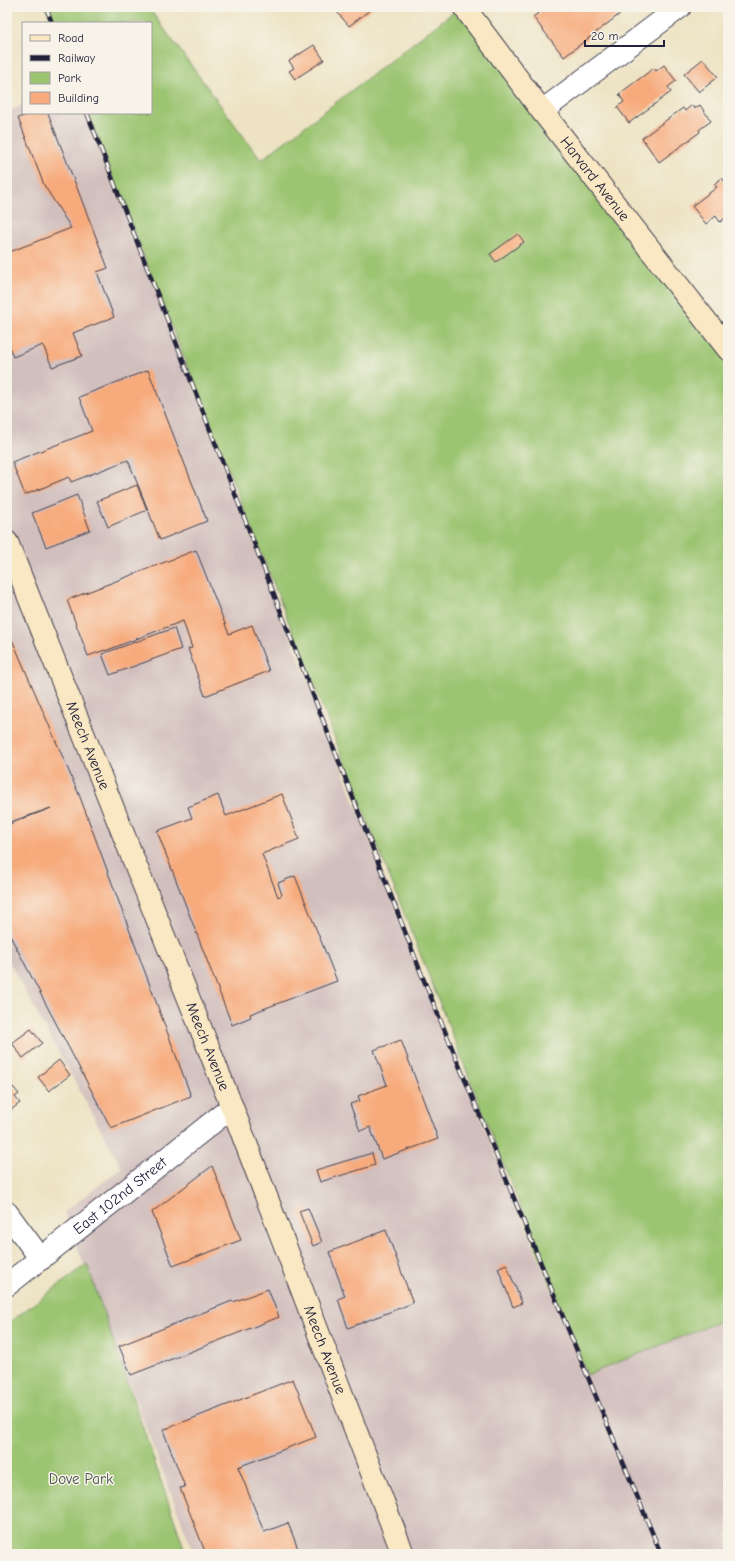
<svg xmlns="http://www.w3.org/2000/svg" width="735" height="1561" font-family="'Comic Neue',sans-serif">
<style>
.industrial{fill:#d1bfbd}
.green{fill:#9cc572;stroke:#5f7456}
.building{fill:#f7ab7d}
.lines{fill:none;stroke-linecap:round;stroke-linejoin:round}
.street-casing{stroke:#403f4f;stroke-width:24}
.secondary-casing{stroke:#403f4f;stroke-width:24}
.street{stroke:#fff;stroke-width:22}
.secondary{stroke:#fae7c3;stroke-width:22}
.rail-casing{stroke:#22223b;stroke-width:4.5}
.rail{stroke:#f7f3e8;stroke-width:3;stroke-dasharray:9;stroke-linecap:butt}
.labels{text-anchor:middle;stroke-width:3;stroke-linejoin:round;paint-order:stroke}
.street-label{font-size:15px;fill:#22223b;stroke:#f7f3e8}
.park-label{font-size:15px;fill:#47534c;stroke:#f7f3e8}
</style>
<rect width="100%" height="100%" fill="#f7f3e8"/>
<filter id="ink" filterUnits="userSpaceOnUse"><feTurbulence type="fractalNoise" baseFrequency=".025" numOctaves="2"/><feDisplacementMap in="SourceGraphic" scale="8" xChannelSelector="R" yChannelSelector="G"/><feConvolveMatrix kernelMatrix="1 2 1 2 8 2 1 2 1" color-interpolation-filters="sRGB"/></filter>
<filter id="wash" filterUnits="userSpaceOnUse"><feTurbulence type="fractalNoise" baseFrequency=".012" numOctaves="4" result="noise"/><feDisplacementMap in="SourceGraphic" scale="16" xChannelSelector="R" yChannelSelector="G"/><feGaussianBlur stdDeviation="0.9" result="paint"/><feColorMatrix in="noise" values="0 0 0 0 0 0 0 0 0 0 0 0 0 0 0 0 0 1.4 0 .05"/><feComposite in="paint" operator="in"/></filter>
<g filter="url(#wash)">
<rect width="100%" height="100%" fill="#ede3c3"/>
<polygon class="industrial" points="23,105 23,113 87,113 423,978 587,1375 728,1318 728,1554 194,1554 64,1212 122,1168 7,958 7,112"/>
<g class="green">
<polygon points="46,7 148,7 261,160 460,7 728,353 728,1318 587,1375 87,113 151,113 151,23 52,23"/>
<polygon points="87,1264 186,1554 7,1554 7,1324"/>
</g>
<g id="blocks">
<g class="building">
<polygon points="344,7 374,7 349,26 337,12"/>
<polygon points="546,7 629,7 564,57 533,17"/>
<polygon points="314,45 324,60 295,79 289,71 294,68 289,61"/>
<polygon points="703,59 718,77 699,92 684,74"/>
<polygon points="664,65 676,81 668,87 671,92 629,123 617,107 624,102 619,94 654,68 656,71"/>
<polygon points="692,105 694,109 700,105 711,121 699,130 700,132 659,162 642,138 683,108 685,111"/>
<polygon points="31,113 48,113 108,268 97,272 114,317 73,333 82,356 52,367 43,345 13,357 7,340 7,253 71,228 44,185 18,118"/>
<polygon points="722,178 724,181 728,179 728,216 720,222 716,216 706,224 692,206 717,187 714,184"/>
<polygon points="518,234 524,242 496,262 490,254"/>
<polygon points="148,370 207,521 160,540 128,460 71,482 69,477 25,495 12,462 92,431 79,397"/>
<polygon points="137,485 147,510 108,527 97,501"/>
<polygon points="77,495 90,530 46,547 32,513"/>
<polygon points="196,550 229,634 252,625 269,671 205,696 188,649 192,648 183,621 105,651 105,650 88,656 67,600"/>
<polygon points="7,628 80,797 191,1096 111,1128 7,930 7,825 51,808 7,823"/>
<polygon points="174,628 181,649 110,675 102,654"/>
<polygon points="282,794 299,839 262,854 278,897 282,895 278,883 295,876 337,981 250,1014 251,1017 232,1025 157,831 192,818 188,807 218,795 226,816"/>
<polygon points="31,1029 42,1043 23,1058 12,1043"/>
<polygon points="401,1040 438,1139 382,1159 370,1127 360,1131 350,1104 360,1101 358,1096 387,1085 374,1050"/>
<polygon points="59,1060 70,1075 49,1091 38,1077"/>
<polygon points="7,1086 9,1089 13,1087 19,1094 15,1097 20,1103 7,1113"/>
<polygon points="372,1153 375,1165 320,1182 316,1170"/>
<polygon points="212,1166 241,1240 173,1266 152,1212"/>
<polygon points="308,1208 322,1242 313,1246 299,1211"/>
<polygon points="386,1230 413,1303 348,1328 338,1299 345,1296 329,1252"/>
<polygon points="506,1264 522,1303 513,1307 498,1268"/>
<polygon points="268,1289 279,1317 131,1375 119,1346 232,1301 233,1302"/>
<polygon points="293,1379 316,1437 238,1467 264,1532 288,1523 300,1554 206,1554 180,1488 185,1487 163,1430"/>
</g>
</g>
</g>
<g filter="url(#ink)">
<use href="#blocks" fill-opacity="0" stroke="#403f4f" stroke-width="1"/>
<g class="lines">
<defs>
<g id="street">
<polyline points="542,111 680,7"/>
<polyline points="7,1213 41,1259"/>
<path id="s1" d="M 7,1285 L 232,1107"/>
</g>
<g id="secondary">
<path id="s2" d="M 464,7 L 542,111 L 728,349"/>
<path id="s3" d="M 7,542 L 232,1107 L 403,1554"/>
</g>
</defs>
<use href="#street" class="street-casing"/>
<use href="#secondary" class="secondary-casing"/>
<use href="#street" class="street"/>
<use href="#secondary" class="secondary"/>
<defs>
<g id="rail">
<polyline points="46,7 52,23"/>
<polyline points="87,113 423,978 661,1554"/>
</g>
</defs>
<use href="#rail" class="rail-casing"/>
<use href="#rail" class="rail"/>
</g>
</g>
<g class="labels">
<g class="street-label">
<text dy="5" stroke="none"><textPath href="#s2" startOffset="216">Harvard Avenue</textPath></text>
<text dy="5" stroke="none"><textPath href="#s3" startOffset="219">Meech Avenue</textPath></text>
<text dy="5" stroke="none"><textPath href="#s3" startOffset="543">Meech Avenue</textPath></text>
<text dy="5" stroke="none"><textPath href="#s1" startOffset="144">East 102nd Street</textPath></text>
<text dy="5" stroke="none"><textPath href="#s3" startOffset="868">Meech Avenue</textPath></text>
</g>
<g class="park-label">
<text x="81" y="1484">Dove Park</text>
</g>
</g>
<rect width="735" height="1561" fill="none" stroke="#f7f3e8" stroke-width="24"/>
<rect x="22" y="22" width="130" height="92" fill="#f7f3e8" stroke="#a29fa3"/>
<rect x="30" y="35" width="20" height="6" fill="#fae7c3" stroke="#a29fa3"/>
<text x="58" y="42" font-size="12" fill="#22223b">Road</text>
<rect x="30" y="55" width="20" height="6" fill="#22223b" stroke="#a29fa3"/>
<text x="58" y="62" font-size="12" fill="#22223b">Railway</text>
<rect x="30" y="72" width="20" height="12" fill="#9cc572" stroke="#a29fa3"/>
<text x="58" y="82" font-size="12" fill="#22223b">Park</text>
<rect x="30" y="92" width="20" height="12" fill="#f7ab7d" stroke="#a29fa3"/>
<text x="58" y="102" font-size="12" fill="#22223b">Building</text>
<path d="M585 40v6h79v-6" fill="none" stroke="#22223b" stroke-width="2"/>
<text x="591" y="40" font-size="12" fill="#22223b" stroke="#f7f3e8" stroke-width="3" paint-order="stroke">20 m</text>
</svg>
